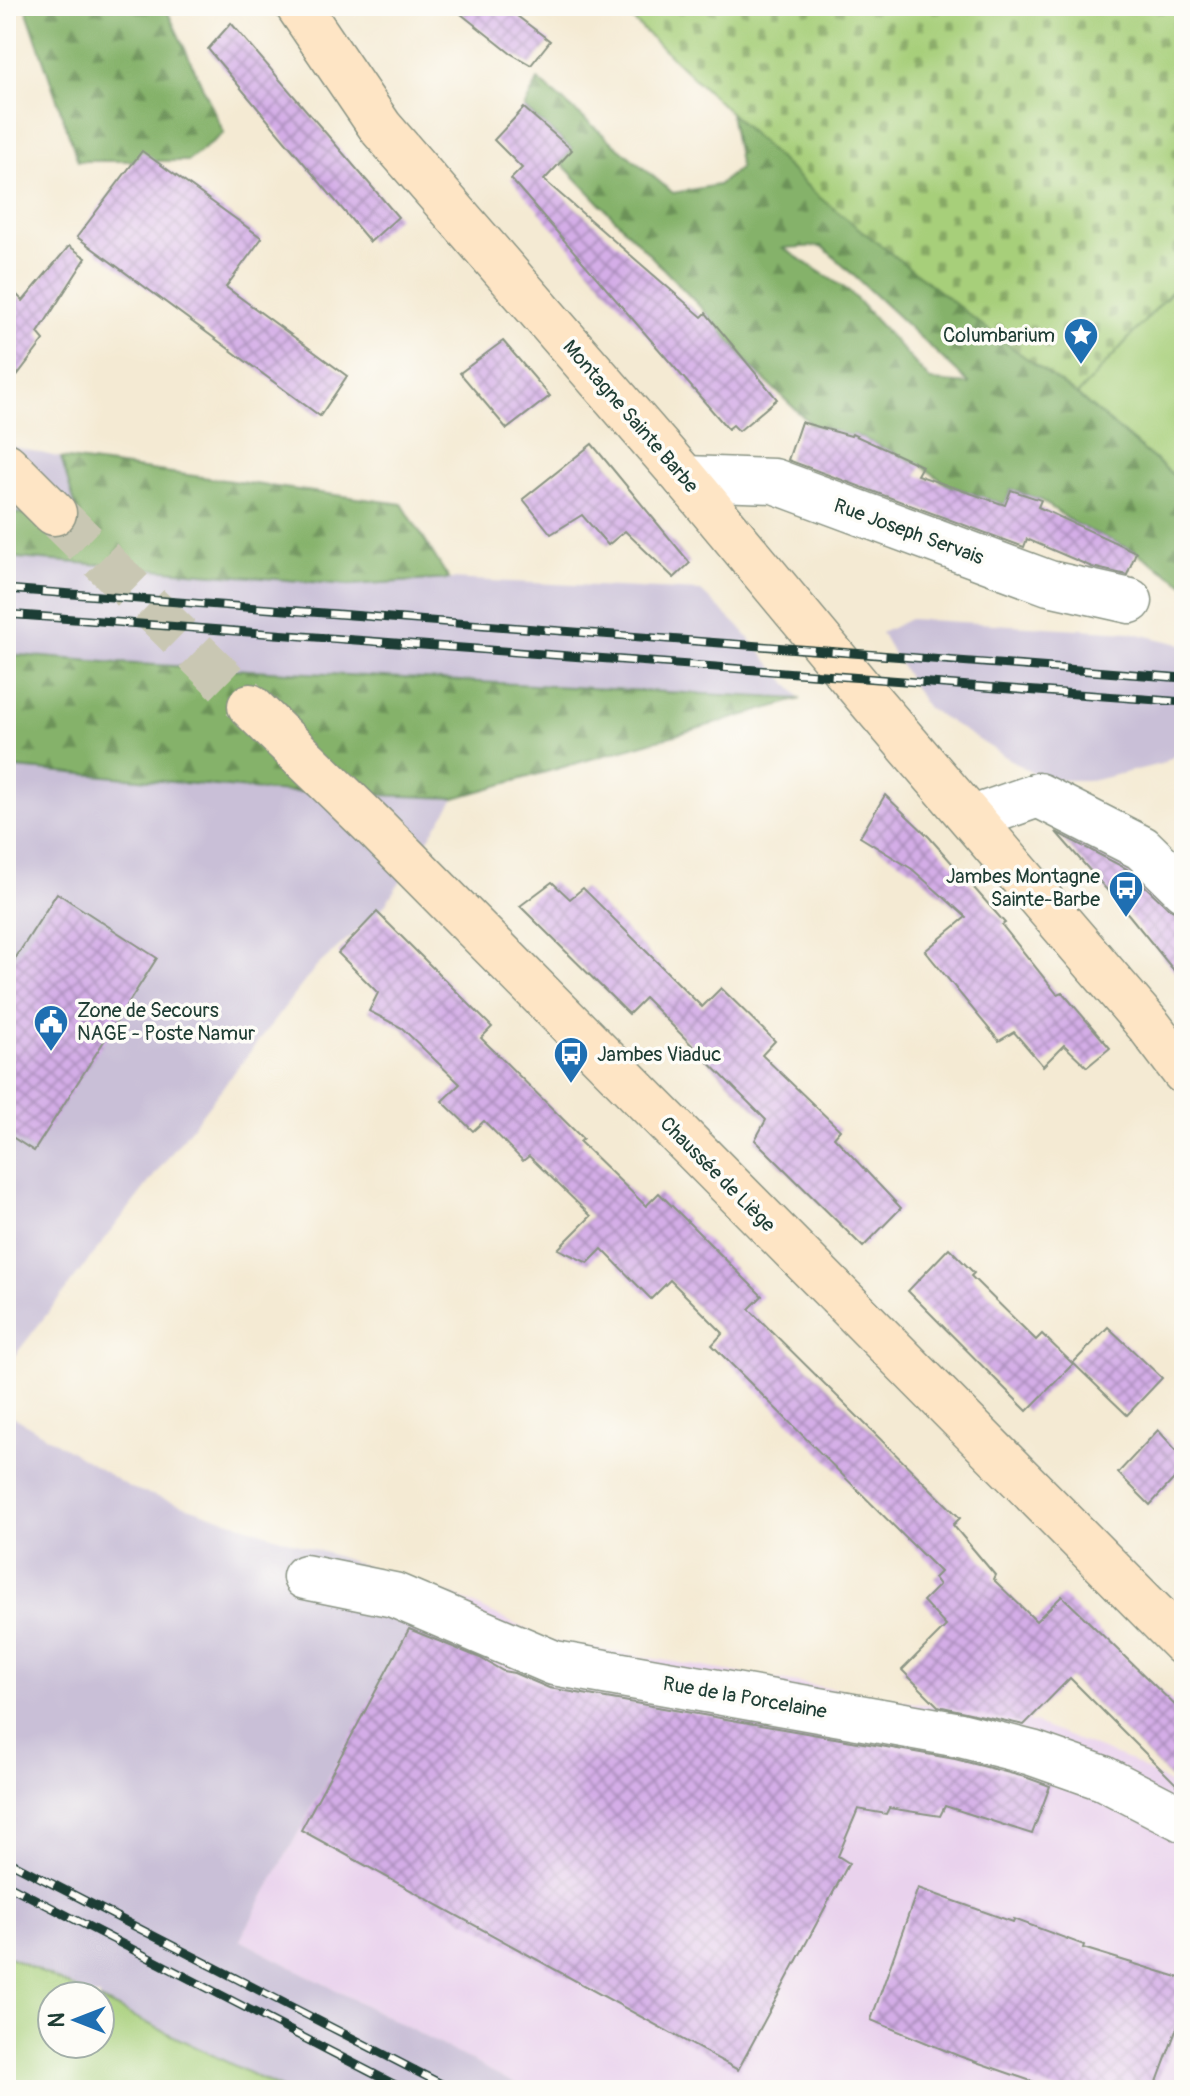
<svg xmlns="http://www.w3.org/2000/svg" width="1190" height="2096" font-family="Pangolin,sans-serif">
<style>
.built{fill:#e9d2ed}
.industrial{fill:#c9bfd7}
.grass{fill:#a7cf7a;stroke:#638657;stroke-width:2}
.forest{fill:url(#forest-firs);stroke:#52784f;stroke-width:2;fill-rule:evenodd}
.cemetery{fill:url(#cemetery-stones);stroke:#638657;stroke-width:2}
.building{fill:url(#building-cross-hatch)}
.lines{fill:none;stroke-linecap:round;stroke-linejoin:round}
.secondary-tunnel{stroke:#c9c7b3;stroke-width:44;stroke-dasharray:44 22;stroke-linecap:butt}
.street-casing{stroke:#8a9484;stroke-width:47}
.secondary-casing{stroke:#8a9484;stroke-width:47}
.street{stroke:#fff;stroke-width:44}
.secondary{stroke:#fee5c5;stroke-width:44}
.rail-casing{stroke:#1f3d34;stroke-width:9}
.rail{stroke:#fdfcf7;stroke-width:6;stroke-dasharray:18;stroke-linecap:butt}
.labels{text-anchor:middle;stroke-width:7;stroke-linejoin:round;paint-order:stroke}
.poi-label{font-size:20px;fill:#1f3d34;stroke:#fdfcf7;text-anchor:end}
.street-label{font-size:20px;fill:#1f3d34;stroke:#fdfcf7}
</style>
<defs>
<pattern id="forest-firs" width="22" height="20" patternUnits="userSpaceOnUse" patternTransform="scale(2)"><rect width="22" height="20" fill="#85b26a"/><path d="M5 1l3.5 6h-7zM16 11l3.5 6h-7z" fill="#6c9258"/></pattern>
<pattern id="cemetery-stones" width="16" height="16" patternUnits="userSpaceOnUse" patternTransform="scale(2)"><rect width="16" height="16" fill="#a7cf7a"/><path d="M2 7V4a2 2 0 0 1 4 0v3zM10 15v-3a2 2 0 0 1 4 0v3z" fill="#87a965"/></pattern>
<pattern id="building-cross-hatch" width="8" height="8" patternUnits="userSpaceOnUse" patternTransform="scale(2)"><rect width="8" height="8" fill="#d4ade7"/><path d="M0 0l8 8M0 8l8-8" fill="none" stroke="#ab8ebc"/></pattern>
</defs>
<rect width="100%" height="100%" fill="#fdfcf7"/>
<filter id="ink" filterUnits="userSpaceOnUse"><feTurbulence type="fractalNoise" baseFrequency=".0125" numOctaves="2"/><feDisplacementMap in="SourceGraphic" scale="16" xChannelSelector="R" yChannelSelector="G"/><feConvolveMatrix kernelMatrix="1 2 1 2 8 2 1 2 1" color-interpolation-filters="sRGB"/></filter>
<filter id="wash" filterUnits="userSpaceOnUse"><feTurbulence type="fractalNoise" baseFrequency=".006" numOctaves="4" result="noise"/><feDisplacementMap in="SourceGraphic" scale="32" xChannelSelector="R" yChannelSelector="G"/><feGaussianBlur stdDeviation="1.8" result="paint"/><feColorMatrix in="noise" values="0 0 0 0 0 0 0 0 0 0 0 0 0 0 0 0 0 1.4 0 .05"/><feComposite in="paint" operator="in"/></filter>
<g filter="url(#wash)">
<rect width="100%" height="100%" fill="#f4ead3"/>
<polygon class="built" points="458,1597 550,1641 1034,1723 1131,1761 1184,1792 1184,2090 527,2090 240,1940 412,1623"/>
<g class="industrial">
<polygon points="6,445 62,458 402,504 449,579 701,591 738,626 801,699 455,798 384,906 315,968 6,1367"/>
<polygon points="910,619 1130,632 1184,645 1184,750 1161,764 1095,780 1043,780 926,707 881,633"/>
<polygon points="6,1412 131,1488 458,1597 412,1623 240,1940 527,2090 284,2090 100,2000 100,1996 91,1996 6,1954"/>
</g>
<g class="grass">
<polygon points="1184,278 1184,484 1077,395"/>
<polygon points="6,1955 91,1996 52,1996 52,2044 100,2044 100,2000 284,2090 6,2090"/>
</g>
<g class="forest">
<polygon points="25,6 165,6 224,133 188,161 78,161"/>
<path d="M 538,80 L 673,193 L 718,185 L 740,168 L 730,113 L 819,197 L 995,335 L 1077,395 L 1184,484 L 1184,584 L 1136,552 L 1075,524 L 1041,500 L 1011,490 L 1005,505 L 949,486 L 922,466 L 853,434 L 851,436 L 812,425 L 751,367 L 706,313 L 560,162 L 572,149 L 524,108 ZM 822,246 L 969,383 L 969,384 L 931,381 L 849,291 L 783,248 Z"/>
<polygon points="61,458 402,504 449,579 349,585 6,557 6,513 78,515"/>
<polygon points="6,654 118,663 801,699 455,798 272,791 6,767"/>
</g>
<polygon class="cemetery" points="618,6 1184,6 1184,278 1077,395 995,335 819,197"/>
<g id="blocks">
<g class="building">
<polygon points="451,6 504,6 550,41 531,65 510,53"/>
<polygon points="231,23 398,217 370,242 208,49"/>
<polygon points="524,108 572,150 544,180 702,317 706,313 777,399 739,431 733,425 728,429 511,179 522,168 494,140"/>
<polygon points="142,151 262,238 226,287 347,376 320,416 77,237"/>
<polygon points="69,246 86,258 38,333 44,340 6,390 6,284 23,301"/>
<polygon points="503,341 550,396 507,429 460,373"/>
<polygon points="801,422 851,436 852,434 922,466 917,475 1005,505 1011,490 1041,500 1038,507 1136,552 1127,575 1092,567 1027,539 1024,547 788,460"/>
<polygon points="592,444 690,563 674,578 625,531 608,545 582,515 551,534 523,499"/>
<polygon points="885,795 929,837 1005,923 1002,925 1057,994 1062,992 1110,1048 1087,1067 1064,1045 1043,1066 1014,1032 999,1041 925,951 966,917 912,869 860,837"/>
<polygon points="1056,832 1127,869 1167,907 1177,913 1184,913 1184,983 1129,915"/>
<polygon points="552,882 570,899 583,888 702,1007 721,988 775,1041 762,1055 840,1130 834,1137 901,1208 863,1247 755,1140 766,1120 645,998 629,1014 520,906"/>
<polygon points="57,893 157,958 34,1151 6,1133 6,973"/>
<polygon points="377,912 492,1027 481,1038 583,1139 580,1142 646,1206 659,1193 762,1296 749,1309 960,1518 953,1525 995,1575 993,1579 1036,1621 1062,1596 1184,1714 1184,1792 1070,1678 1024,1725 938,1706 902,1670 946,1626 923,1601 939,1585 934,1578 940,1572 712,1345 723,1333 670,1280 651,1299 602,1249 588,1263 558,1249 591,1216 529,1156 523,1161 484,1121 473,1131 442,1101 460,1084 402,1028 369,1011 378,993 338,953"/>
<polygon points="949,1248 974,1273 971,1276 1036,1340 1042,1334 1073,1364 1027,1411 908,1291"/>
<polygon points="1108,1327 1162,1378 1127,1415 1073,1363"/>
<polygon points="1158,1430 1184,1459 1184,1468 1150,1505 1118,1473"/>
<polygon points="409,1629 480,1658 503,1671 514,1673 549,1688 955,1759 1025,1777 1050,1786 1032,1834 945,1806 940,1816 889,1808 886,1814 858,1809 838,1856 849,1863 738,2070 301,1830"/>
<polygon points="918,1888 1013,1922 1014,1919 1084,1945 1083,1948 1184,1979 1184,2009 1154,2090 1057,2090 959,2056 871,2020"/>
</g>
</g>
</g>
<g filter="url(#ink)">
<use href="#blocks" fill-opacity="0" stroke="#8a9484" stroke-width="2"/>
<g class="lines">
<polyline class="secondary-tunnel" points="54,513 250,706"/>
<defs>
<g id="street">
<polyline points="685,478 774,481 1049,583 1130,601"/>
<polyline points="973,818 1038,795 1142,848 1184,889"/>
<polyline points="305,1577 394,1595 554,1663 960,1735 1032,1753 1103,1778 1184,1820"/>
</g>
<g id="secondary">
<polyline points="298,6 381,128 685,478 873,704 1150,1027 1184,1072"/>
<polyline points="6,465 54,513"/>
<polyline points="250,706 377,829 1184,1644"/>
</g>
</defs>
<use href="#street" class="street-casing"/>
<use href="#secondary" class="secondary-casing"/>
<use href="#street" class="street"/>
<use href="#secondary" class="secondary"/>
<defs>
<g id="rail">
<polyline points="6,589 1184,678"/>
<polyline points="6,614 1184,702"/>
<polyline points="6,1860 453,2090"/>
<polyline points="6,1884 405,2090"/>
</g>
</defs>
<use href="#rail" class="rail-casing"/>
<use href="#rail" class="rail"/>
</g>
</g>
<defs>
<symbol id="sight-pin" viewBox="-11 -11 22 30"><path d="M0 17L-7.5 6A9.5 9.5 0 1 1 7.5 6Z" fill="#1f6fb2" stroke="#fdfcf7"/><path d="M0-6L1.8-2.2L6-1.7L2.9 1.2L3.7 5.4L0 3.3L-3.7 5.4L-2.9 1.2L-6-1.7L-1.8-2.2Z" fill="#fff"/></symbol>
<symbol id="bus-pin" viewBox="-11 -11 22 30"><path d="M0 17L-7.5 6A9.5 9.5 0 1 1 7.5 6Z" fill="#1f6fb2" stroke="#fdfcf7"/><path d="M-5-6H5V4H4V6H2V4H-2V6H-4V4H-5ZM-3.5-4V0h7V-4ZM-3.5 1.2v1.5H-2V1.2ZM2 1.2v1.5H3.5V1.2Z" fill="#fff"/></symbol>
<symbol id="civic-pin" viewBox="-11 -11 22 30"><path d="M0 17L-7.5 6A9.5 9.5 0 1 1 7.5 6Z" fill="#1f6fb2" stroke="#fdfcf7"/><path d="M-.6-6.5H3V-4.5H.6V-3L4-1V1h2V6H-6V1h2V-1L-.6-3ZM-1.2 2.5V6h2.4V2.5Z" fill="#fff"/></symbol>
</defs>
<g fill-rule="evenodd">
<use href="#sight-pin" x="1061" y="315" width="40" height="54"/>
<use href="#bus-pin" x="1106" y="868" width="40" height="54"/>
<use href="#civic-pin" x="31" y="1002" width="40" height="54"/>
<use href="#bus-pin" x="551" y="1034" width="40" height="54"/>
</g>
<g class="labels">
<g class="poi-label">
<text x="1055" y="342">Columbarium</text>
<text x="1100" y="883">Jambes Montagne<tspan x="1100" dy="23">Sainte-Barbe</tspan></text>
<text x="77" y="1017" text-anchor="start">Zone de Secours<tspan x="77" dy="23">NAGE - Poste Namur</tspan></text>
<text x="597" y="1061" text-anchor="start">Jambes Viaduc</text>
</g>
<g class="street-label">
<text transform="translate(631 416) rotate(49)" y="7">Montagne Sainte Barbe</text>
<text transform="translate(909 531) rotate(20)" y="7">Rue Joseph Servais</text>
<text transform="translate(718 1174) rotate(45)" y="7">Chaussée de Liège</text>
<text transform="translate(745 1697) rotate(10)" y="7">Rue de la Porcelaine</text>
</g>
</g>
<rect width="1190" height="2096" fill="none" stroke="#fdfcf7" stroke-width="32"/>
<g transform="translate(76 2020) rotate(270)"><circle r="38" fill="#fdfcf7" stroke="#a4b0a9" stroke-width="2"/>
<path d="M0-6L14 30L0 20L-14 30Z" fill="#1f6fb2"/>
<text y="-12" font-size="22" font-weight="bold" text-anchor="middle" fill="#1f3d34">N</text>
</g>
</svg>
